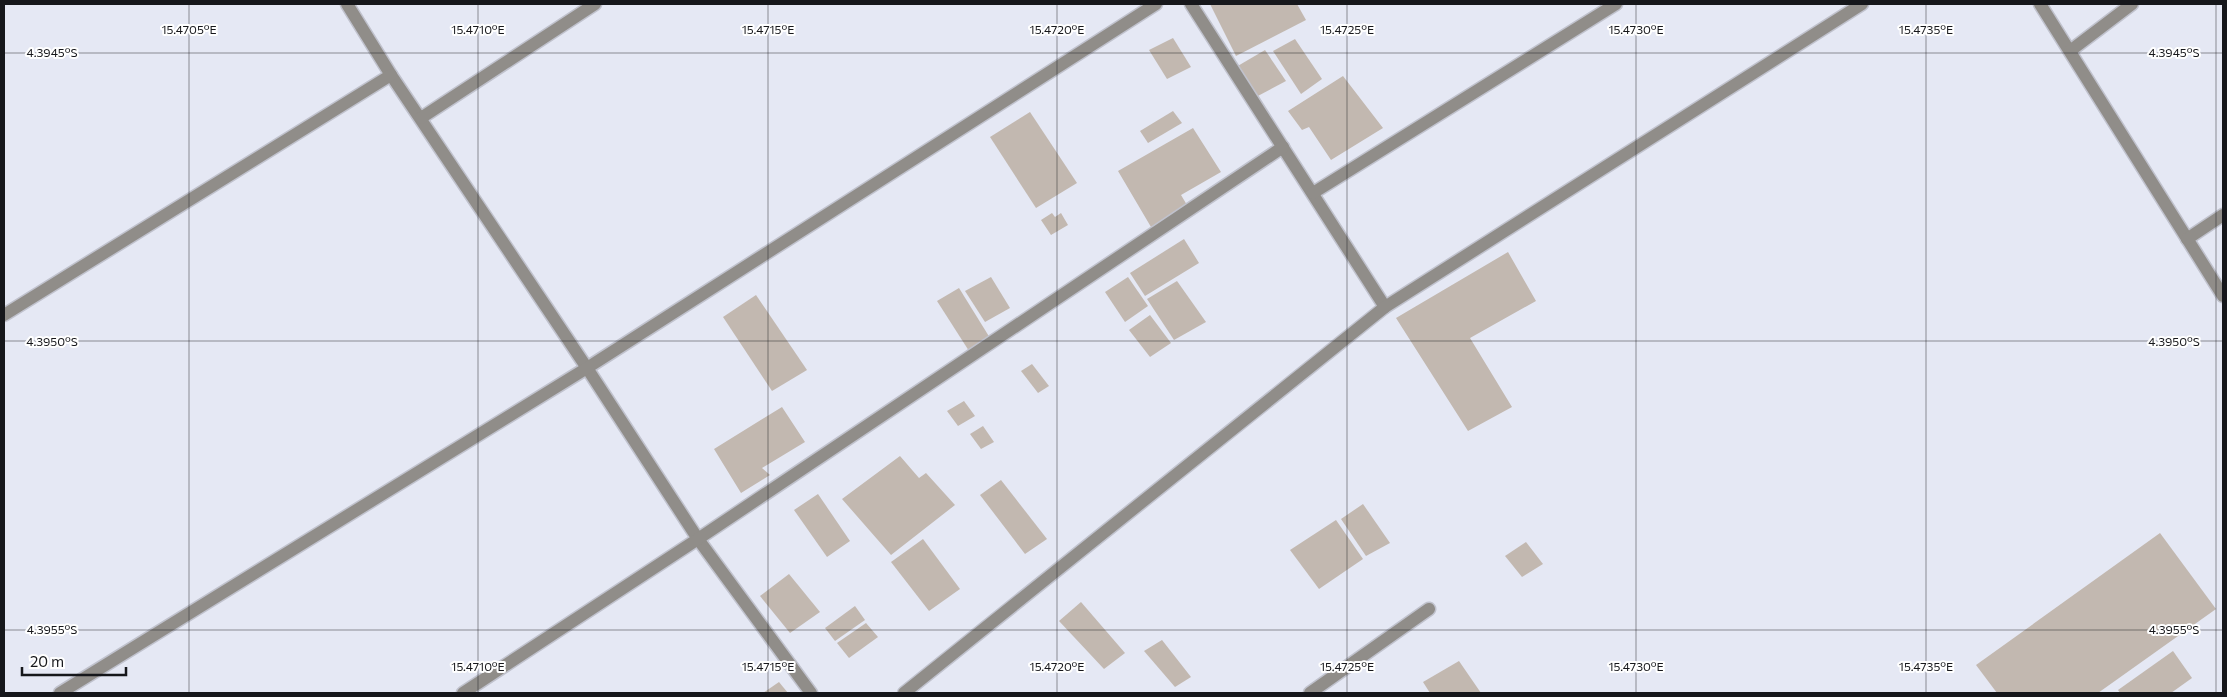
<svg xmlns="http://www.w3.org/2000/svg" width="2227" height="697" font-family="Commissioner,sans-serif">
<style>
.building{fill:#c2b8b0}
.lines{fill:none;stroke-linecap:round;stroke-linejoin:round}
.minor-casing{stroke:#c0c2cd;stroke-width:15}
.minor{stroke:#908d89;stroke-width:12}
.ticks{fill:none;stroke:#16171b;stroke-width:1;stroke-opacity:0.45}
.ticks-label{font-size:12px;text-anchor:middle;fill:#16171b;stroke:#fff;stroke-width:4;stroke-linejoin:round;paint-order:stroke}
</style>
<rect width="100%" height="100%" fill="#e5e8f4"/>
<g class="building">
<polygon points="1210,4 1297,4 1306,20 1236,56"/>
<polygon points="1173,38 1191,67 1167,79 1149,50"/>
<polygon points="1295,39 1322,79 1301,94 1273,51"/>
<polygon points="1265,50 1286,81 1256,97 1236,67"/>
<polygon points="1343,76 1383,128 1331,160 1309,127 1302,130 1288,111"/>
<polygon points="1173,111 1182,123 1148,143 1140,131"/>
<polygon points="1030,112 1077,183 1036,208 990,137"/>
<polygon points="1193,128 1221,172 1181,195 1187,205 1151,227 1118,171"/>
<polygon points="1052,213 1055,217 1061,213 1068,225 1051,235 1041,220"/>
<polygon points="1184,239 1199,263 1145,296 1130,273"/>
<polygon points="1508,252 1536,301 1470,338 1512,407 1468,431 1396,318"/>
<polygon points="991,277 1010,308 985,322 965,291"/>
<polygon points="1128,277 1148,306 1125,322 1105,292"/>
<polygon points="1177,281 1206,322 1174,340 1147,299"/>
<polygon points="959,288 990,338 969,351 937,301"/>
<polygon points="756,295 807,370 772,391 723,317"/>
<polygon points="1150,315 1171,343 1150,357 1129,330"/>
<polygon points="1032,364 1049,386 1038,393 1021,371"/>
<polygon points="964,401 975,416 958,426 947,411"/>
<polygon points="782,407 805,442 762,468 770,475 741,493 714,449"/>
<polygon points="983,426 994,442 981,449 970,434"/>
<polygon points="900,456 919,478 926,473 955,505 891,555 842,499"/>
<polygon points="1001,480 1047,539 1025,554 980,495"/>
<polygon points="818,494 850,541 827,557 794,510"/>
<polygon points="1363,504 1390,543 1366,556 1341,519"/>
<polygon points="1336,520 1363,559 1319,589 1290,550"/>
<polygon points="2160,533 2216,609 2098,693 1997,693 1976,665"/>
<polygon points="923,539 960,589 929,611 891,562"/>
<polygon points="1526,542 1543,564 1522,577 1505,556"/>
<polygon points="789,574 820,612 790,633 760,596"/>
<polygon points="1081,602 1125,653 1104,669 1059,621"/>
<polygon points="855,606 865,620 835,641 825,628"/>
<polygon points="866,623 878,637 849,658 837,643"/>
<polygon points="1162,640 1191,677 1175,687 1144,651"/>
<polygon points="2173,651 2192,678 2171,693 2120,693 2118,690"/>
<polygon points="1459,661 1481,693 1430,693 1423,682"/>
<polygon points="779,682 788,693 763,693"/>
</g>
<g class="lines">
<defs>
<g id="minor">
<polyline points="347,4 391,75 587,368 698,539 811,693"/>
<polyline points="1191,4 1385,307"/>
<polyline points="2040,4 2223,296"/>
<polyline points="2070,51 2132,4"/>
<polyline points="421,118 595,4"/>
<polyline points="1313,193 1616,4"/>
<polyline points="2187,239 2223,215"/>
<polyline points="4,315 391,75"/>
<polyline points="60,693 587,368 1156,4"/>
<polyline points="463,693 698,539 1283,147"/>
<polyline points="904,693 1385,307 1862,4"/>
<polyline points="1310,693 1429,609"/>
</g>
</defs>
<use href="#minor" class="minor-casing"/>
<use href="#minor" class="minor"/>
</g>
<path class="ticks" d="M 189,4 L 189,693M 478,4 L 478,693M 768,4 L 768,693M 1057,4 L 1057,693M 1347,4 L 1347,693M 1636,4 L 1636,693M 1926,4 L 1926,693M 2216,4 L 2216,693M 4,53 L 2223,53M 4,341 L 2223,341M 4,630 L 2223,630"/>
<g class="ticks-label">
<text x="189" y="34">15.4705°E</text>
<text x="478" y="34">15.4710°E</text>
<text x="768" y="34">15.4715°E</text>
<text x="1057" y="34">15.4720°E</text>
<text x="1347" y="34">15.4725°E</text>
<text x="1636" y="34">15.4730°E</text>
<text x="1926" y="34">15.4735°E</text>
<text x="52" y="57">4.3945°S</text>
<text x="2174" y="57">4.3945°S</text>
<text x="52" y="346">4.3950°S</text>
<text x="2174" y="346">4.3950°S</text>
<text x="52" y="634">4.3955°S</text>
<text x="2174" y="634">4.3955°S</text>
<text x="478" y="671">15.4710°E</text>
<text x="768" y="671">15.4715°E</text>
<text x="1057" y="671">15.4720°E</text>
<text x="1347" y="671">15.4725°E</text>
<text x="1636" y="671">15.4730°E</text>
<text x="1926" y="671">15.4735°E</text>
</g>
<rect width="2227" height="697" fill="none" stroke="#16171b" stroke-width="10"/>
<path d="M22 667v8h104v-8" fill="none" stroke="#16171b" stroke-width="2.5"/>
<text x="30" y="667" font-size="15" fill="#16171b" stroke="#ffffff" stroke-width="4" paint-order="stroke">20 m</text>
</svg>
